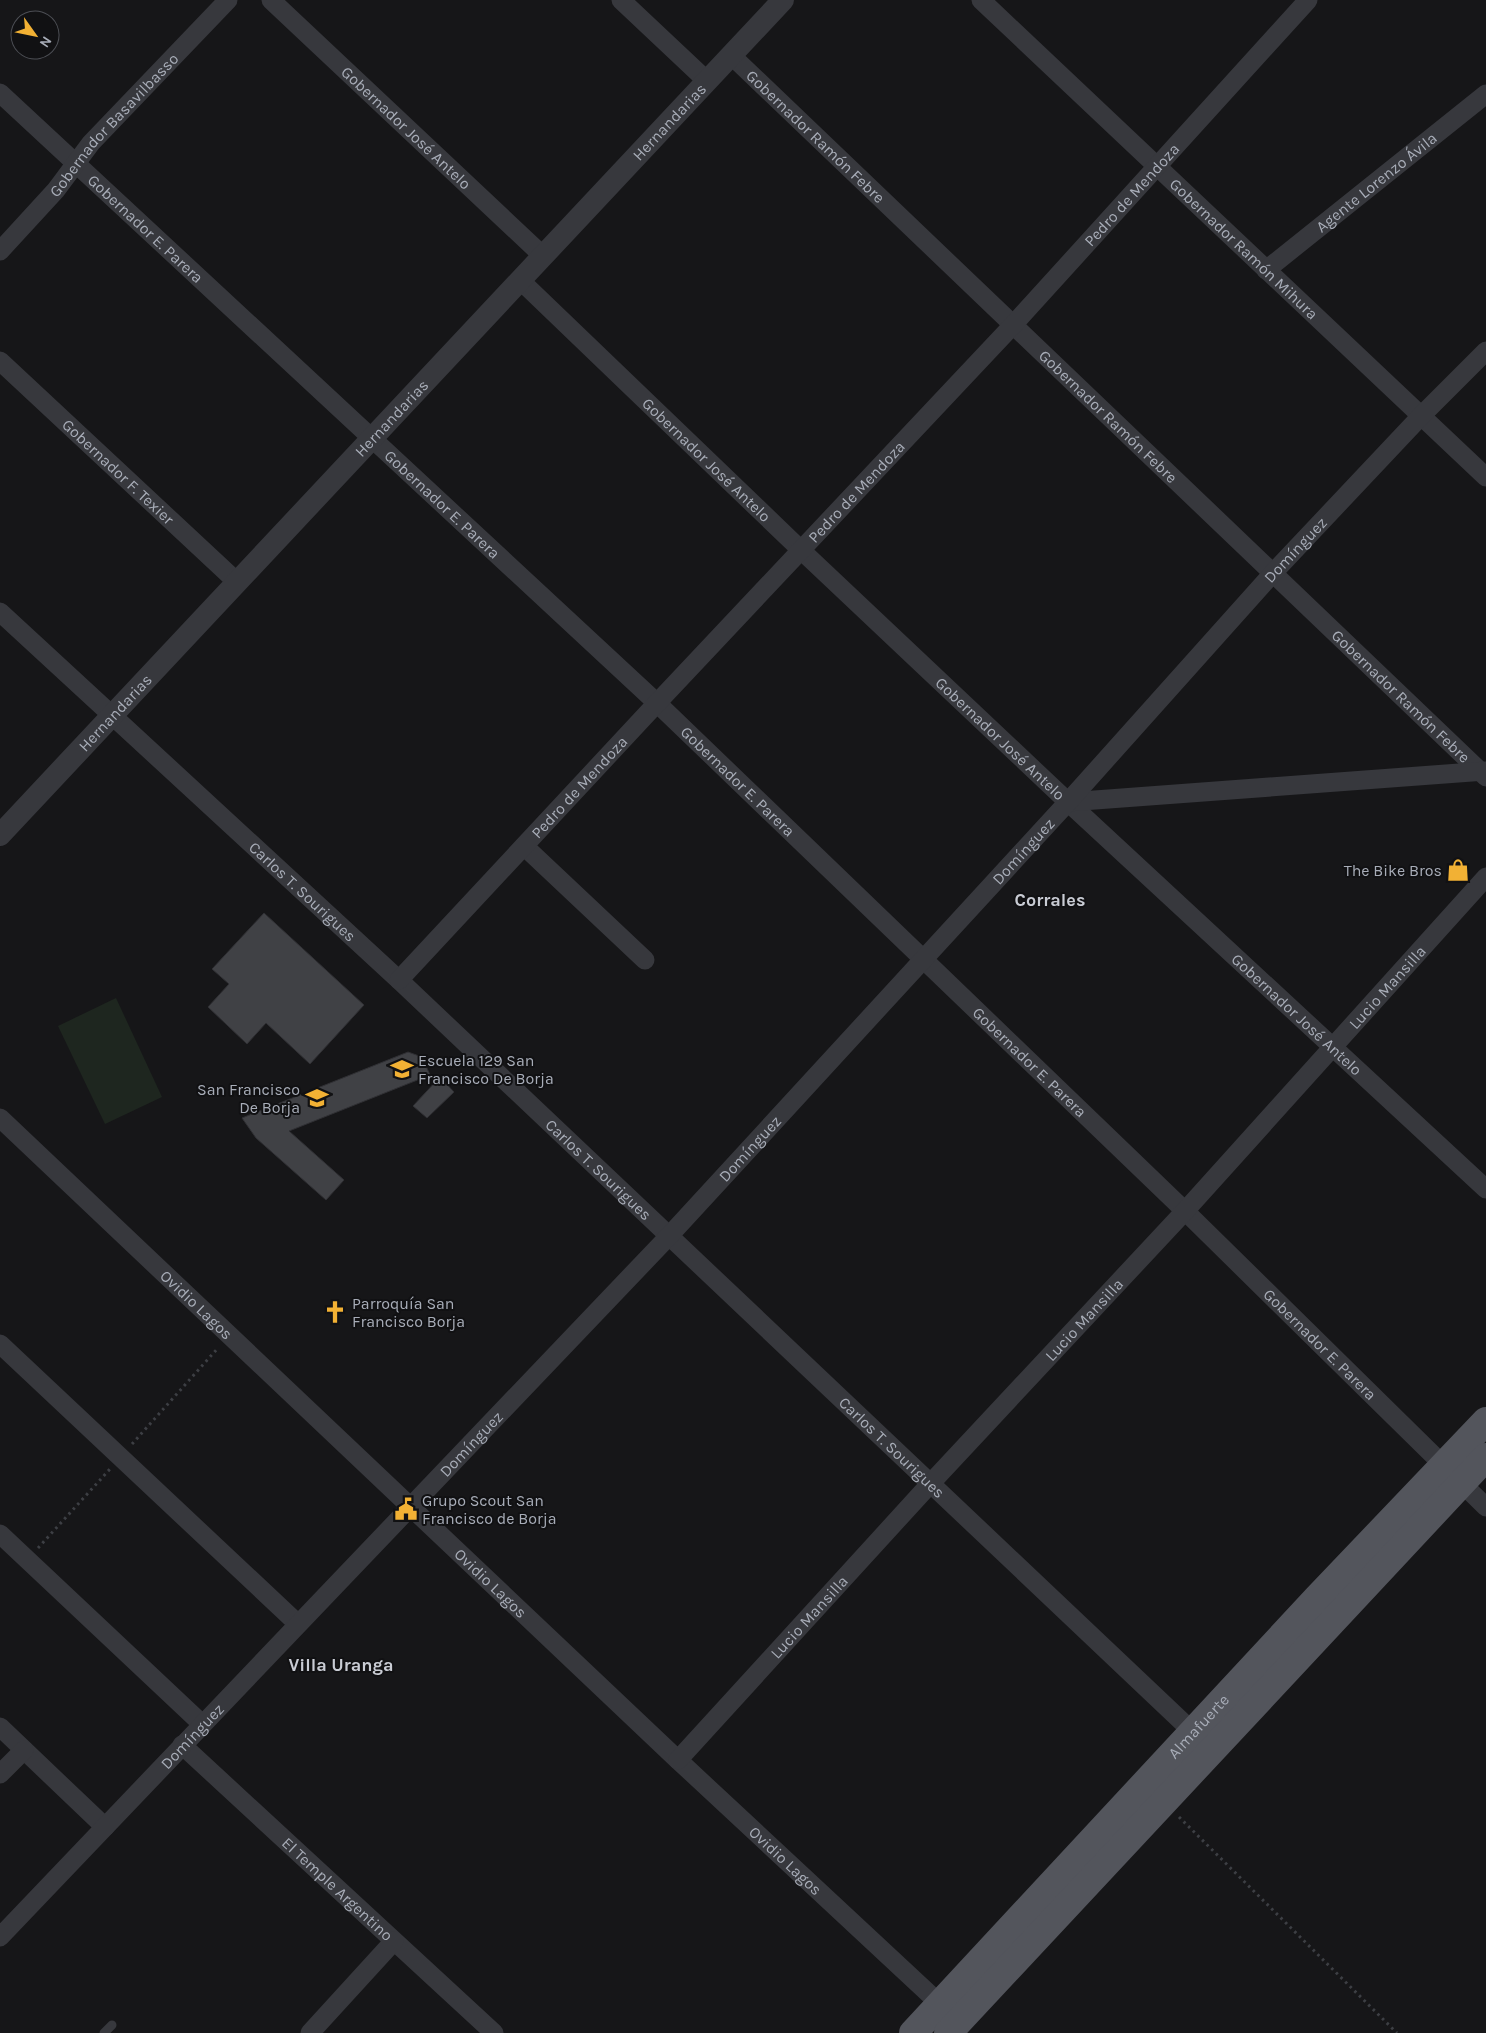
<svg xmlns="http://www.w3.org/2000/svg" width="1486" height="2033" font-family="Karla,sans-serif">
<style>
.green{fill:#1e261f}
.building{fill:#404145;stroke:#303034}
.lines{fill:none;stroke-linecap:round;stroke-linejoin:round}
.path{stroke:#3d3f44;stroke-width:3;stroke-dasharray:2.5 4;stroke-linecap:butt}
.service{stroke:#37383d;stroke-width:9}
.minor{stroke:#37383d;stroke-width:19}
.tertiary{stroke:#37383d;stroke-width:22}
.primary{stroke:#53555c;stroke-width:28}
.labels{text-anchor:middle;stroke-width:4;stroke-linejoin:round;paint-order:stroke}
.street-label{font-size:16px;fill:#a8adb8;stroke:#111113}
.poi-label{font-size:16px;fill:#a8adb8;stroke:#111113;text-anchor:start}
.neighbourhood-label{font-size:18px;font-weight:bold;fill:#c9ccd4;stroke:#111113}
</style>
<rect width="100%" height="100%" fill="#161618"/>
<polygon class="green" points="116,998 162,1097 105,1124 58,1026"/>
<g class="building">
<polygon points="264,913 364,1005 310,1064 266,1023 247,1044 208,1007 229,984 212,969"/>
<polygon points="408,1052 422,1057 430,1075 289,1131 344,1180 326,1200 256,1138 242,1118"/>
<polygon points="440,1077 454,1092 427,1118 413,1106"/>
</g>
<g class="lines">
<g class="path">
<polyline points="132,1444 218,1348"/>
<polyline points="38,1548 110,1469"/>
<polyline points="1179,1817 1397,2033"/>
</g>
<polyline class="service" points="104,2033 112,2025"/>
<g class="minor">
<path id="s1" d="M 271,0 L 542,255"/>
<polyline points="621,0 707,81"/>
<path id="s2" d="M 981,0 L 1486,477"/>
<path id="s3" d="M 732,56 L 1486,777"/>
<path id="s4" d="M 0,93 L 657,703 L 1185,1211 L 1486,1507"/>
<path id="s5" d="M 0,251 L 56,190 L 91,143 L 228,0"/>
<path id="s6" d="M 1266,270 L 1486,94"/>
<path id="s7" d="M 520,280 L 801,550 L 1068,802 L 1486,1189"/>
<path id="s8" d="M 0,361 L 237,582"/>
<path id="s9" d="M 0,612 L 399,980 L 1193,1732"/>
<polyline points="1068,802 1486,771"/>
<polyline points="524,846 645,960"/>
<path id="s10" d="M 399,980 L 657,703 L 1013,325 L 1308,0"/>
<path id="s11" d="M 0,1118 L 678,1760 L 940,2004"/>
<polyline points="0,1344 298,1624"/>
<polyline points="0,1534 202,1724"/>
<polyline points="0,1727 105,1827"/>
<path id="s12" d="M 182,1745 L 494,2033"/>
<path id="s13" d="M 678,1760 L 930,1484 L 1185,1211 L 1486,877"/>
<polyline points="0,1774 24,1750"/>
<path id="s14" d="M 0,1937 L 669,1236 L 1068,802 L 1273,573 L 1421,416 L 1486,351"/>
<polyline points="310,2033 394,1941"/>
</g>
<path class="tertiary" id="s15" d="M 0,835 L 783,0"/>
<g class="primary">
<path id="s16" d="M 913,2033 L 1317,1598 L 1486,1421"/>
<polyline points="948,2033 1486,1457"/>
</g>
</g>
<defs>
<symbol id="shop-bare" viewBox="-9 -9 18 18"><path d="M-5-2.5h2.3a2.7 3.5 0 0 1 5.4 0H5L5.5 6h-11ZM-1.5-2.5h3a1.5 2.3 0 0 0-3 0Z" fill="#f2b134" stroke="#111113" stroke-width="2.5" paint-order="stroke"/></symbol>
<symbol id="school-bare" viewBox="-9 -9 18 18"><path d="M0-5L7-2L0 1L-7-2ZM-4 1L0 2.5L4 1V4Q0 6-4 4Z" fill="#f2b134" stroke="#111113" stroke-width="2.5" paint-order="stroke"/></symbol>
<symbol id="church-bare" viewBox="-9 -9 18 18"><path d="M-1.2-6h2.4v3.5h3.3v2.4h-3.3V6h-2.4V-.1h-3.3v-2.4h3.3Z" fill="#f2b134" stroke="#111113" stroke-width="2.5" paint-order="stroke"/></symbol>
<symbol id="civic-bare" viewBox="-9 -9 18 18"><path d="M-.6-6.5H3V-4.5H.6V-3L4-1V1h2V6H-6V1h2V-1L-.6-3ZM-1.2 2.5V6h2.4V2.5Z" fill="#f2b134" stroke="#111113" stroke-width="2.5" paint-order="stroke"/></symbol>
</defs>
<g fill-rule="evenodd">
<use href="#shop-bare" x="1442" y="854" width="32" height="32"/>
<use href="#school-bare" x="386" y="1053" width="32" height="32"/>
<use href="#school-bare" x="301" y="1082" width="32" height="32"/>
<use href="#church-bare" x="319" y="1296" width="32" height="32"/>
<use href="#civic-bare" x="390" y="1493" width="32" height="32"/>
</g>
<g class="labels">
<g class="street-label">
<text dy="6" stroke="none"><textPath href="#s15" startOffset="978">Hernandarias</textPath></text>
<text dy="6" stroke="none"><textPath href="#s5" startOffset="170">Gobernador Basavilbasso</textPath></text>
<text dy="6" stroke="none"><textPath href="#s1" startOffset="186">Gobernador José Antelo</textPath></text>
<text dy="6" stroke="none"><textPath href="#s3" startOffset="116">Gobernador Ramón Febre</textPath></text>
<text dy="6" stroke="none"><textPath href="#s6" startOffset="141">Agente Lorenzo Ávila</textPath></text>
<text dy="6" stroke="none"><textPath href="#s10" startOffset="1074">Pedro de Mendoza</textPath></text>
<text dy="6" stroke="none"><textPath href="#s4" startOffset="199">Gobernador E. Parera</textPath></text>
<text dy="6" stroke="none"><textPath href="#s2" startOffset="362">Gobernador Ramón Mihura</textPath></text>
<text dy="6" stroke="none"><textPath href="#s3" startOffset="521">Gobernador Ramón Febre</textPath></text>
<text dy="6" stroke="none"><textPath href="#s15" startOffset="572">Hernandarias</textPath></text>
<text dy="6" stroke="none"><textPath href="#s7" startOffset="259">Gobernador José Antelo</textPath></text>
<text dy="6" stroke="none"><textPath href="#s8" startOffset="162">Gobernador F. Texier</textPath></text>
<text dy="6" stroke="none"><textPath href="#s10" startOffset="669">Pedro de Mendoza</textPath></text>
<text dy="6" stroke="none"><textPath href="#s4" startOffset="604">Gobernador E. Parera</textPath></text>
<text dy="6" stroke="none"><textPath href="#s14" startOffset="1898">Domínguez</textPath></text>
<text dy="6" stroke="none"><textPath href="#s3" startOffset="926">Gobernador Ramón Febre</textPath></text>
<text dy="6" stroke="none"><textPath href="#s15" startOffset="168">Hernandarias</textPath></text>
<text dy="6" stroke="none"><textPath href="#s7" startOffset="664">Gobernador José Antelo</textPath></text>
<text dy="6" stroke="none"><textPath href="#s4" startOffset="1009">Gobernador E. Parera</textPath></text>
<text dy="6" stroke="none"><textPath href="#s10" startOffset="264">Pedro de Mendoza</textPath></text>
<text dy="6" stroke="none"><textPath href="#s14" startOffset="1492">Domínguez</textPath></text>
<text dy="6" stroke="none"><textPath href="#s9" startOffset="412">Carlos T. Sourigues</textPath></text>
<text dy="6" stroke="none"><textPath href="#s13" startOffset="1049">Lucio Mansilla</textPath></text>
<text dy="6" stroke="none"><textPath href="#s7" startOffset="1069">Gobernador José Antelo</textPath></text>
<text dy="6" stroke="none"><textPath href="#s4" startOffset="1414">Gobernador E. Parera</textPath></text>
<text dy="6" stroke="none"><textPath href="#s14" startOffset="1088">Domínguez</textPath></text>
<text dy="6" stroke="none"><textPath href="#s9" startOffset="818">Carlos T. Sourigues</textPath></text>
<text dy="6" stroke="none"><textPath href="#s11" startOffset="271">Ovidio Lagos</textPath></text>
<text dy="6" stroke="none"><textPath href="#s13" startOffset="599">Lucio Mansilla</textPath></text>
<text dy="6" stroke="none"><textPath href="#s4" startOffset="1819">Gobernador E. Parera</textPath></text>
<text dy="6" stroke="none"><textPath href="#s14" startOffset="682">Domínguez</textPath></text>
<text dy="6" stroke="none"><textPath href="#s9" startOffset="1222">Carlos T. Sourigues</textPath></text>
<text dy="6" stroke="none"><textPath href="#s11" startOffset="676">Ovidio Lagos</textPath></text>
<text dy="6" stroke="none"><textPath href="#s13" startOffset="194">Lucio Mansilla</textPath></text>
<text dy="6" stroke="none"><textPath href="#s16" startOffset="419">Almafuerte</textPath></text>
<text dy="6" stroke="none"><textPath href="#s14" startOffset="278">Domínguez</textPath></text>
<text dy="6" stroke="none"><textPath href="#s11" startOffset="1081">Ovidio Lagos</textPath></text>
<text dy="6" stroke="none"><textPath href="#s12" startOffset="212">El Temple Argentino</textPath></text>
</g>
<g class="poi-label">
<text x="1442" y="876" text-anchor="end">The Bike Bros</text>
<text x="418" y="1066">Escuela 129 San<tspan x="418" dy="18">Francisco De Borja</tspan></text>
<text x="300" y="1095" text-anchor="end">San Francisco<tspan x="300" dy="18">De Borja</tspan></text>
<text x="352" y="1309">Parroquía San<tspan x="352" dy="18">Francisco Borja</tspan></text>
<text x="422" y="1506">Grupo Scout San<tspan x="422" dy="18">Francisco de Borja</tspan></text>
</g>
<g class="neighbourhood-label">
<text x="1050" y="906">Corrales</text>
<text x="341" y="1671">Villa Uranga</text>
</g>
</g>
<g transform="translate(35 35) rotate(123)"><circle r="24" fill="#111113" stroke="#4d4f55"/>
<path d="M0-4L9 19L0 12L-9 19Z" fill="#f2b134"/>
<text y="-8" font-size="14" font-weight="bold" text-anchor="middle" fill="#a8adb8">N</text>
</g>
</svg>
